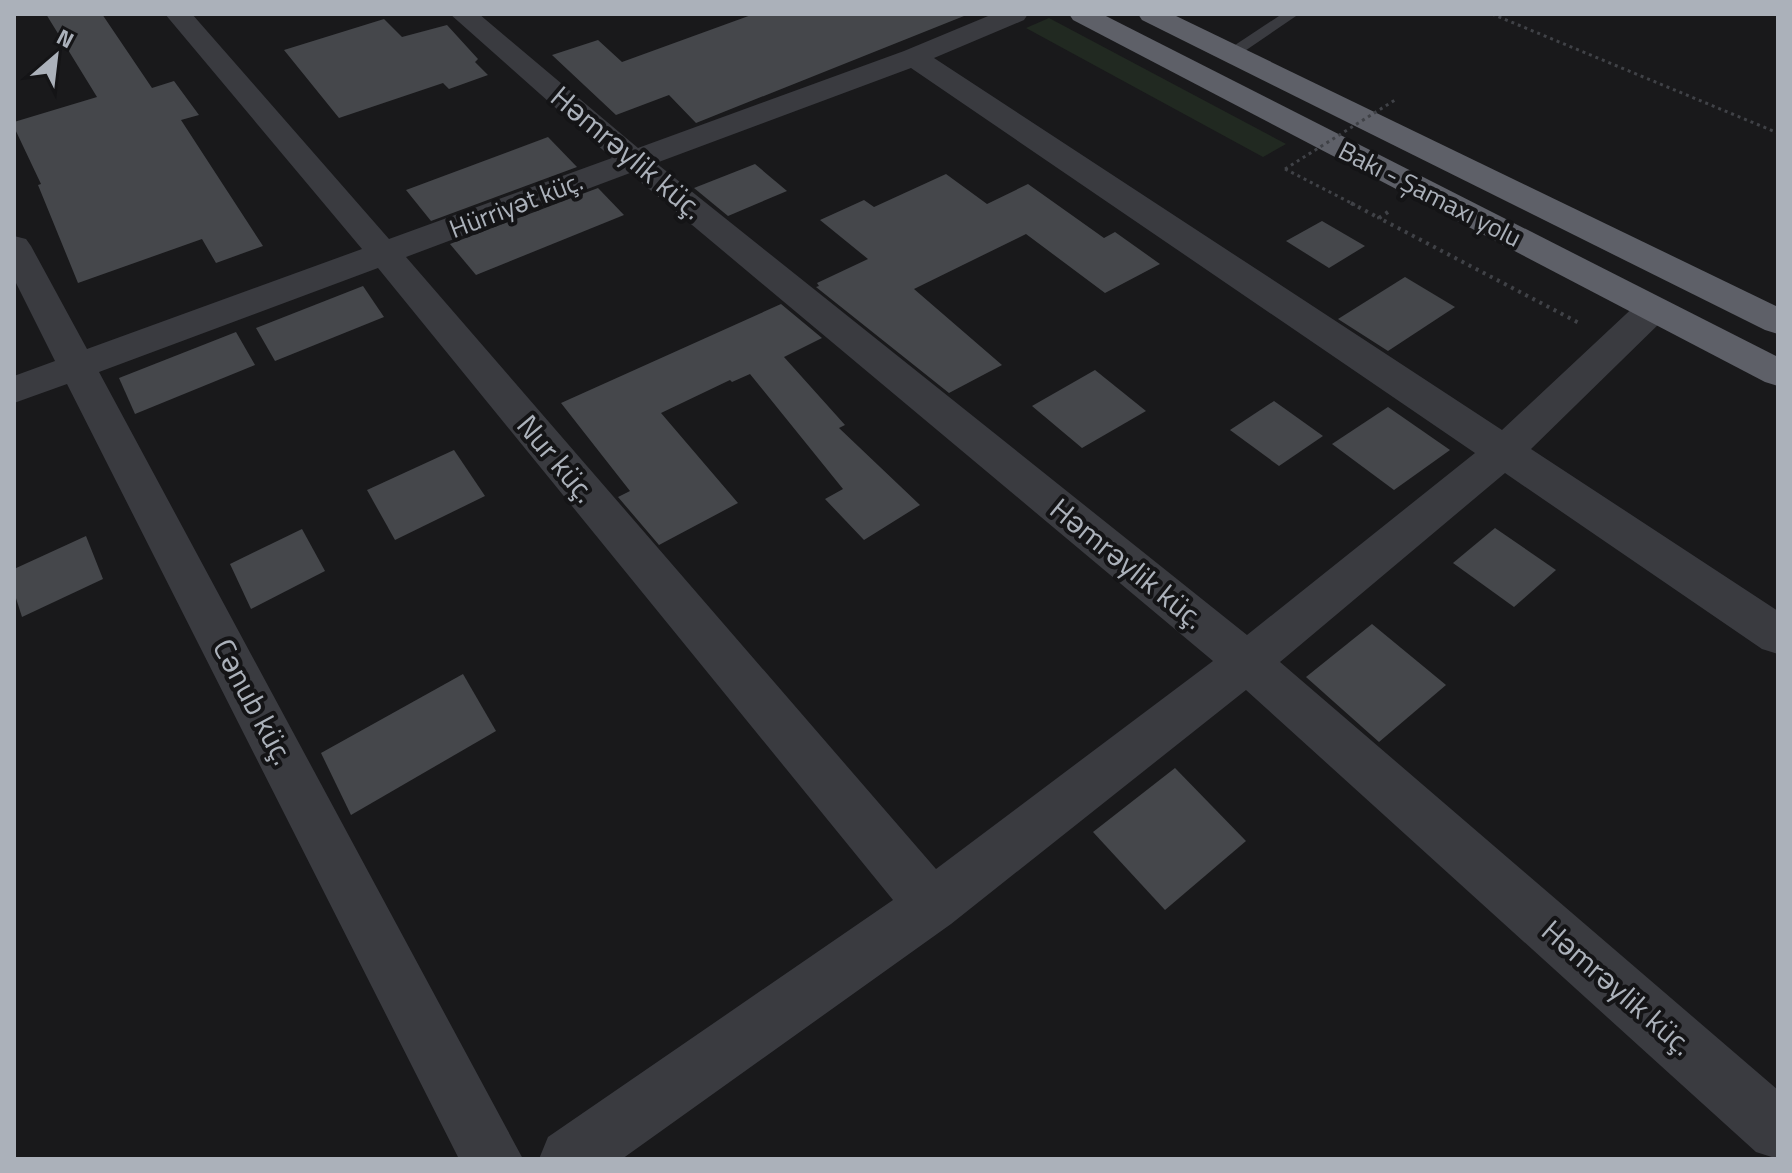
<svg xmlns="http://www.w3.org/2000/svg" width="1792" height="1173" font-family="'Titillium Web',sans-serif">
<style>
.green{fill:#212921}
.building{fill:#45474b}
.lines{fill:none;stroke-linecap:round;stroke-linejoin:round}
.path-far1{stroke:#404247;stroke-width:3;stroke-dasharray:3 4;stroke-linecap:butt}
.path{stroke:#404247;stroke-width:4;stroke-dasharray:3 5;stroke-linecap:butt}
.service{fill:#3a3b40;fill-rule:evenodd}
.minor{fill:#3a3b40;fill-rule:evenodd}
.trunk{fill:#5e6068;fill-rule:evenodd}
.path-bridge{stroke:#404247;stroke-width:3;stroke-dasharray:3 4;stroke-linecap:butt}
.labels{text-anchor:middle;stroke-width:8;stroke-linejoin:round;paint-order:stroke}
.far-street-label{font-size:26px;fill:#abb1ba;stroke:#141416}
.street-label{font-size:30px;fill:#abb1ba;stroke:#141416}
</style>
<rect width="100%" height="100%" fill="#19191b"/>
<polygon class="green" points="1049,18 1286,144 1263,157 1026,28"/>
<g class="building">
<polygon points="46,14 102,14 152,88 174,81 199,115 181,120 263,246 216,263 202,239 78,283 38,185 41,184 14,127 14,122 97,97"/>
<polygon points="754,14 964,14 964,16 696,123 669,95 616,115 552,55 598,40 622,62"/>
<polygon points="384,19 402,37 447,25 478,59 475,62 488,75 449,89 443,83 339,118 284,50"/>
<polygon points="548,137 577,167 431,221 406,190"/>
<polygon points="755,164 787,191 728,216 694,188"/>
<polygon points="946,174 987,204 1028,184 1104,238 1115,232 1160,264 1105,293 1026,234 914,289 1002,365 949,393 816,287 819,286 817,283 868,259 820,220 864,200 874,207"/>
<polygon points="598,188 624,215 476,275 450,244"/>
<polygon points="1322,221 1365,246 1329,268 1286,241"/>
<polygon points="1405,277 1455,307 1388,351 1338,319"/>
<polygon points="363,286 384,317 275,361 256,328"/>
<polygon points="781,304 822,338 784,357 845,425 839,428 920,505 864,540 825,499 843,489 750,374 732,382 730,380 661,413 738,503 659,545 618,497 630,491 561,403"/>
<polygon points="236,332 255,365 135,414 119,378"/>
<polygon points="1095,370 1146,411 1082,448 1032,406"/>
<polygon points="1274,401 1323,436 1279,466 1230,430"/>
<polygon points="1388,407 1450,450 1394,490 1332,444"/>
<polygon points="454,450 485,496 395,540 367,490"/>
<polygon points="1495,528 1556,570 1514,607 1453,563"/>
<polygon points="302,529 325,571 251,609 230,564"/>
<polygon points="86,536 103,579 22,617 14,592 14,569"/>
<polygon points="1372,624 1446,685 1379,742 1306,677"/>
<polygon points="463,674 496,731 351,815 321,753"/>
<polygon points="1175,768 1246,841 1165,910 1093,832"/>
</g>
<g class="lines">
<g class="path-far1">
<polyline points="1492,14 1778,133"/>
<polyline points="1285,169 1355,205"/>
</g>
<g class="path">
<polyline points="1351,203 1379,218"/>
<polyline points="1388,212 1379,218 1581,324"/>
</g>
<polygon class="service" points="1282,14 1299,14 1236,57 1226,57 1226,51"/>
<path class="minor" d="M 165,14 L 192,14 L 389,239 L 612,158 L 450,14 L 479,14 L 638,148 L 904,51 L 993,14 L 1028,14 L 1024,20 L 934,58 L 1502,430 L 1640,301 L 1653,297 L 1666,301 L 1671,309 L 1666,317 L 1531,449 L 1778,611 L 1778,654 L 1762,649 L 1505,473 L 1280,662 L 1778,1090 L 1778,1159 L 1756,1152 L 1246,690 L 951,924 L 622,1159 L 539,1159 L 548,1137 L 893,900 L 378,268 L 99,372 L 523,1159 L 459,1159 L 67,384 L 14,403 L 14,376 L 55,361 L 14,279 L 14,236 L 26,239 L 31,246 L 87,349 L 362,249 ZM 911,68 L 1475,453 L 1247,635 L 656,163 ZM 630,173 L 1213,661 L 936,869 L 406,257 Z"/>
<g class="trunk">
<polygon points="1069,14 1102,14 1778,357 1778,386 1765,382 1073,20"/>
<polygon points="1138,14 1172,14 1778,307 1778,334 1765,330 1142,20"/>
</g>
<polyline class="path-bridge" points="1285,169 1395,100"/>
</g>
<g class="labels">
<g class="far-street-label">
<text transform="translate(1430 194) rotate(27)" y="9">Bakı - Şamaxı yolu</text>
<text transform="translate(516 205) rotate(-21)" y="9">Hürriyət küç.</text>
</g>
<g class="street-label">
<text transform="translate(627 153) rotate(40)" y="10">Həmrəylik küç.</text>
<text transform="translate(556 459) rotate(50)" y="10">Nur küç.</text>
<text transform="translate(1127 564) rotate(39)" y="10">Həmrəylik küç.</text>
<text transform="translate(253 702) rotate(62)" y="10">Cənub küç.</text>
<text transform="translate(1617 988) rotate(41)" y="10">Həmrəylik küç.</text>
</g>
</g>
<rect width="1792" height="1173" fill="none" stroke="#abb1ba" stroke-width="32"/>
<g transform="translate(56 56) rotate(28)" stroke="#141416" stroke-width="6" paint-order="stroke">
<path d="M0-6L14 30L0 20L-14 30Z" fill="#abb1ba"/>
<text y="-12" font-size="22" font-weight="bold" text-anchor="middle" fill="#abb1ba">N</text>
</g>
</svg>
